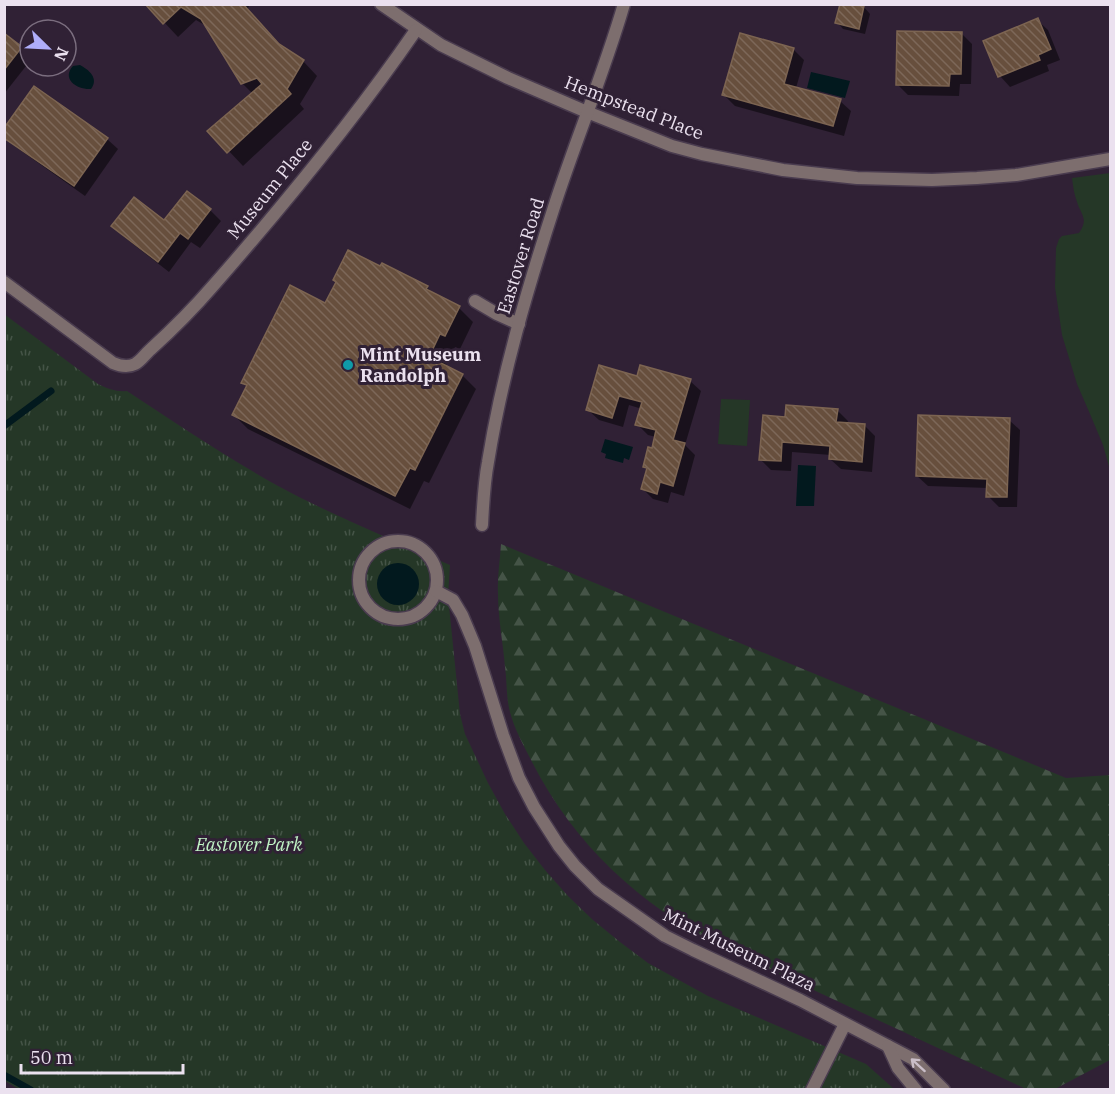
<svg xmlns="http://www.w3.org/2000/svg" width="1115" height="1094" font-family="'IBM Plex Serif',serif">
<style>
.grass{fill:#253727}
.forest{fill:url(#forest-firs)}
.park{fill:url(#park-tufts)}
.water{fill:#02191e}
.shadow{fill:#0007}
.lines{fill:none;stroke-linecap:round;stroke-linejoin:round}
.stream{stroke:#02191e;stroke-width:7}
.building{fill:url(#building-back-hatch);stroke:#7c6451;stroke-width:1.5}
.lane-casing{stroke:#4a3c4f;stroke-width:15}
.street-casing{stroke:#4a3c4f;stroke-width:15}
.lane{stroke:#7d6e6e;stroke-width:12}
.street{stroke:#7d6e6e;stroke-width:12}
.oneway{stroke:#cabec8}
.culture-dot{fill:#0f9aa8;stroke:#302135;stroke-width:2}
.labels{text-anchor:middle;stroke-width:6;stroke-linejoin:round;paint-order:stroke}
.street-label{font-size:18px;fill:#ebe1ef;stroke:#302135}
.poi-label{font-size:18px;font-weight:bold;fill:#ebe1ef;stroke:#302135;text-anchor:start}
.park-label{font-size:18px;font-style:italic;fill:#c0f3c5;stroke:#302135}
</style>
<defs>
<pattern id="forest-firs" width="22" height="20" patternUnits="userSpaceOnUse" patternTransform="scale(1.5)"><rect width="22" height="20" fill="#253727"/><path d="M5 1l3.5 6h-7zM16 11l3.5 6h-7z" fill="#455447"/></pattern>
<pattern id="park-tufts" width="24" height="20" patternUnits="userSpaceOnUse" patternTransform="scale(1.5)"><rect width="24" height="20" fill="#253727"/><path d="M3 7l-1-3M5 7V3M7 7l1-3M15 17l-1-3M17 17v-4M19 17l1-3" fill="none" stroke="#455447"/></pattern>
<pattern id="building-back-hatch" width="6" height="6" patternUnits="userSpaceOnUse" patternTransform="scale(1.5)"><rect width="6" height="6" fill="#674f3d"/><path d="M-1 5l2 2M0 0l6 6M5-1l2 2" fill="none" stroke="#7d6859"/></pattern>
</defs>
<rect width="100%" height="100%" fill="#302135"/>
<g class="grass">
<path d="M 1110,173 L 1110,470 L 1103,445 L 1090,414 L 1077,384 L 1062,335 L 1055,287 L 1056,248 L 1059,239 L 1062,236 L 1079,233 C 1089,219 1081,215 1077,202 C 1074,194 1073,186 1072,178 Z"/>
<polygon points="721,399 750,400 747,446 718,444"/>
</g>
<path class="forest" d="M 501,544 L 1066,778 L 1110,775 L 1110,1060 L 1055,1089 L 1026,1089 L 721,947 C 638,903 573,844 530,758 C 523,744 514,728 510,712 C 506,698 507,681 505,667 C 503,643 498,618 498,594 C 497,578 500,561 501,544 Z"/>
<path class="park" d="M 4,314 L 98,384 C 108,389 117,392 127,391 C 183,428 239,466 299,497 C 349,522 399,543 450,565 L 448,596 L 460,714 L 465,734 L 488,783 L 505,814 L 524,843 L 545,870 L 568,896 L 593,920 L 620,942 L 648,963 L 708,996 L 866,1064 L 894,1089 L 20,1090 L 5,1081 Z"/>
<g class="water">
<path d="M 80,65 C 89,70 99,78 91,89 C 77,90 61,79 73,66 Z"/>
<polygon points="811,72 850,81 845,98 807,88"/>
<polygon points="605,439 633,447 629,460 624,458 623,463 605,458 606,454 601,452"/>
<polygon points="798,465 816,466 814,506 796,506"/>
<circle cx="398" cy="584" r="21"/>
</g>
<g class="shadow">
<polygon points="147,4 250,4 247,10 281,47 303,61 317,76 300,104 304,109 243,166 210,131 253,94 242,83 208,27 196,20 178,37"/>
<polygon points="841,4 854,4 864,7 870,14 865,34 843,29 837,22"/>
<polygon points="1037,20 1048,30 1060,60 1047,65 1049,71 1010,87 1000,76"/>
<polygon points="961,33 972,44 971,84 960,84 959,96 908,95 897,84"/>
<polygon points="4,35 30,57 30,61 4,94"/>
<polygon points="793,49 804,60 796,88 840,101 851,111 844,136 735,106 724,95"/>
<polygon points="4,137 107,139 118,149 85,196 13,145"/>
<polygon points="187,193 210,210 221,221 200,248 191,242 169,272 124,237 113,226 165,222"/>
<polygon points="427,287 435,296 459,308 473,322 460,349 455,347 445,367 462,375 476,389 429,483 424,481 410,509 248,429 234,415 248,387 243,382 326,305"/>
<polygon points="638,378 690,381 701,391 685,445 695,455 684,496 671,492 668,503 653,499 643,489 648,470 644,466 653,450 656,437 648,435 637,424 642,409 629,405 623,427 599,420 588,410"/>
<polygon points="837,410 848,421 847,424 865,426 875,436 872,472 841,469 830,459 831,455 792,452 791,471 771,470 760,459 787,419"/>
<polygon points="1009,420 1020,430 1017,507 999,507 988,496 988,488 928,486 917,476"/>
</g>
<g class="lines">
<g class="stream">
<polyline points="4,426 51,391"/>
<polyline points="4,1075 31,1090"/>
</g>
</g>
<g class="building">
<polygon points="145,4 243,4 279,44 304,60 287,89 291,94 227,153 207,131 262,84 257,78 241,84 201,19 181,7 163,24"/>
<polygon points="840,4 864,6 859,29 835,23"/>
<polygon points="1038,18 1051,49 1038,55 1040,60 998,77 983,41"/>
<polygon points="897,31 962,32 961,74 950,74 949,86 896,85"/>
<polygon points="4,33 22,47 4,70"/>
<polygon points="740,33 794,48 784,84 841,99 833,126 722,95"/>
<polygon points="34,86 108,138 74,186 4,138 4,128"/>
<polygon points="187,191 211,209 188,239 180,233 158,262 111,226 134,197 164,220"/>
<polygon points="348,250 380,266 382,263 428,286 426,289 460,306 445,336 440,334 429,357 463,374 415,470 410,468 395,496 232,415 247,385 241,383 290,285 325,303 336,282 333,280"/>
<polygon points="599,365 637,376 640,365 691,379 673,440 685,443 673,486 660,482 657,494 641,489 647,468 643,467 648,447 652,448 656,430 635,425 642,402 619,396 612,418 586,410"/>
<polygon points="786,405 838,409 836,422 865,424 862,462 829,459 830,446 782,442 781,461 759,460 763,415 785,417"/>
<polygon points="918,415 1010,418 1007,497 986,497 987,479 916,476"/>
</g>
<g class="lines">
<defs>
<g id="lane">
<polyline points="475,301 497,314 519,324"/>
<circle cx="398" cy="580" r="39"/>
<polyline points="436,591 453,600 462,615 475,646 503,735 519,778 534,807 559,846 575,866 598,889 665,936 693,950 800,1000 913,1059 944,1090"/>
<polyline points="888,1046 898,1068 916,1090"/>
<polyline points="812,1090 845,1024"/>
</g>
<g id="street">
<polyline points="381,4 441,45 508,78 587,112 672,146 702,154 783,170 857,178 932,180 977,178 1016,175 1110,159"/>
<path d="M 4,282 L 113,363 C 120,366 127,368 135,364 C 141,361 146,353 151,349 C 173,329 193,309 212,287 C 284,205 354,120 416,30"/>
<path d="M 482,525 C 483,504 484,483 488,462 C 502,375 527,290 554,207 C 576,139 604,73 624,4"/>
</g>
</defs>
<use href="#lane" class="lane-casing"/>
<use href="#street" class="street-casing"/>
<use href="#lane" class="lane"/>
<use href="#street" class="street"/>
</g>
<defs><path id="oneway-shaft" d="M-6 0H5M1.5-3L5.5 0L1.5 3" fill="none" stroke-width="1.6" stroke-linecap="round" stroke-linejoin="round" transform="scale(1.5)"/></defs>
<use class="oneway" href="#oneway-shaft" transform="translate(918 1065) rotate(-138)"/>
<circle class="culture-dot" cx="348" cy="365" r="6"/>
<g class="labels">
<g class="street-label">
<text transform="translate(634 108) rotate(21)" y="6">Hempstead Place</text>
<text transform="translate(270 189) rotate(-51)" y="6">Museum Place</text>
<text transform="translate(521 256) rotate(-73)" y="6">Eastover Road</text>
<text transform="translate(739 950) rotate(26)" y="6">Mint Museum Plaza</text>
</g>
<g class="poi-label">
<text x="360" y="361">Mint Museum<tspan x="360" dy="21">Randolph</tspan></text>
</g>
<g class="park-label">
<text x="249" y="851">Eastover Park</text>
</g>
</g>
<rect width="1115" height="1094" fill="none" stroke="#ebe1ef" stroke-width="12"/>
<g transform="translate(48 48) rotate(114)"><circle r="28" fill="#302135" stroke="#7b6e7f" stroke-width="1.5"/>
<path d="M0-4.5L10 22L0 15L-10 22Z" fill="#afaefa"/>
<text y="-9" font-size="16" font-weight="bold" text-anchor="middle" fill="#ebe1ef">N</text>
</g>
<path d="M21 1064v9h162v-9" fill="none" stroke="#ebe1ef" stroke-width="3"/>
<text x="30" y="1064" font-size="18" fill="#ebe1ef" stroke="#302135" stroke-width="4.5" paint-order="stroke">50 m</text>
</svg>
